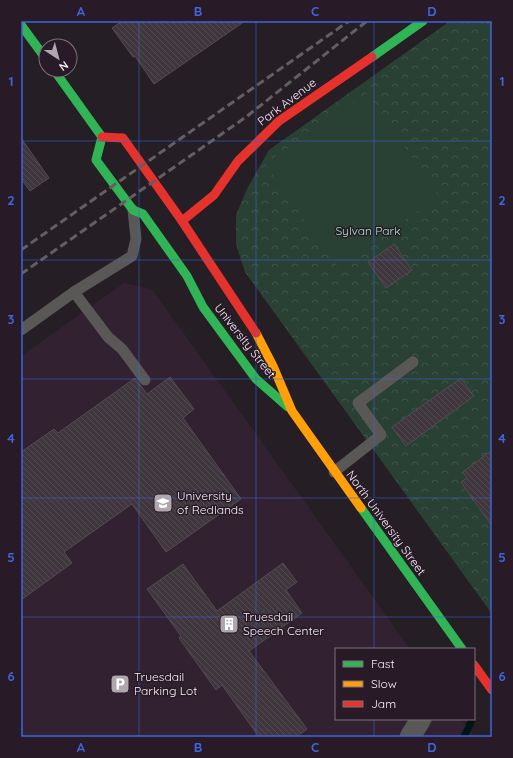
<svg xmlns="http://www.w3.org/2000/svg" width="513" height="758" font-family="Quicksand,sans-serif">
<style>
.built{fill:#322131}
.forest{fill:url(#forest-crowns)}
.pitch{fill:#294134}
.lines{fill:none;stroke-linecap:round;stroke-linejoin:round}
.stream{stroke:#031214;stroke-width:7}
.building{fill:url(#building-back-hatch);stroke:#534b51}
.lane{stroke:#5a5856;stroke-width:11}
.street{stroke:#5a5856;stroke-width:21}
.fast{stroke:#30b455;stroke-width:9}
.slow{stroke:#ff9f0a;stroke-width:9}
.jam{stroke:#e5322d;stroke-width:9}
.rail{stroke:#635f61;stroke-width:3;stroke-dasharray:8 4;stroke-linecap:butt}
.grid{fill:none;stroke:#3e66dd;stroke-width:1;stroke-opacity:0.55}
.labels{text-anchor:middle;stroke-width:3;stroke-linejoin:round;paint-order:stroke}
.street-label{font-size:12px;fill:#faf0f9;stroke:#281b27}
.park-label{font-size:12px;fill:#a5e5c2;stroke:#281b27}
.poi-label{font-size:12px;fill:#faf0f9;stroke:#281b27;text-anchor:start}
.neatline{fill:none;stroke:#3e66dd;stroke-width:1.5}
.grid-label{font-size:13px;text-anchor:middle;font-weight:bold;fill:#3e66dd}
</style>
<defs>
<pattern id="forest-crowns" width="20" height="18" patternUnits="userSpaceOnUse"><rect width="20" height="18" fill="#294134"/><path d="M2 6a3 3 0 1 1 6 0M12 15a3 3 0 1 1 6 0" fill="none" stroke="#3e5448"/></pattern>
<pattern id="building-back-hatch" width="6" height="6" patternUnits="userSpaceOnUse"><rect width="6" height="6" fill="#40363d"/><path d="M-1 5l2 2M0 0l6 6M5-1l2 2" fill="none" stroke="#534a50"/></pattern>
</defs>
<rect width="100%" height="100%" fill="#251e24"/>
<polygon class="built" points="124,283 152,289 410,649 336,649 336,719 461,719 475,737 21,737 21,356"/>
<polygon class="forest" points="450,21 492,21 492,614 245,272 236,244 236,215 247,189 269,150"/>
<polygon class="pitch" points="367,93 439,196 338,267 265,164"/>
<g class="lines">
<polyline class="stream" points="464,737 471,722"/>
</g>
<g class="building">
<polygon points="122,21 245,21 154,84 135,56 133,57 112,28"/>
<polygon points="21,138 49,178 30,191 21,179"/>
<polygon points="394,244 412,270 386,288 368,262"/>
<polygon points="170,377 194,409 183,418 241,499 166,552 132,504 64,552 72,563 21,600 21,452 54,429 58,433 135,378 147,394"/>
<polygon points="461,378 474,396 406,446 392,427"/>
<polygon points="492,450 492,526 461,482 467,478 463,472"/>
<polygon points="283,563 297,582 286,590 302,613 249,651 307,729 296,737 259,737 222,685 216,690 179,638 181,636 147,589 183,564 217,611"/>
</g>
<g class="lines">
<g class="lane">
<polyline points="74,292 108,337 122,349 145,380"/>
<polyline points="21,330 74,292 132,256 136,239 133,210"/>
<polyline points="334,472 381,435 358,403 413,362"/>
</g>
<polyline class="street" points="410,737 421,719"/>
<g class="fast">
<polyline points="21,25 46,59"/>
<polyline points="372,57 423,21"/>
<polyline points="54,70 102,137 96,160 133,210 143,214 187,276 203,307 256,379 288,407"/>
<polyline points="361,508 462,649"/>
</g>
<polyline class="slow" points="256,333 273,366 292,411 361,508"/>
<g class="jam">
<polyline points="102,137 123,138 182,221 256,333"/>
<polyline points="182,221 214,195 238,161 279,121 372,57"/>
<polyline points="474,665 492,690"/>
</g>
<g class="rail">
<polyline points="21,250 349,21"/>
<polyline points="21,274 246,117 367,21"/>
</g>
</g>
<path class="grid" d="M 139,21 L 139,737M 256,21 L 256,737M 374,21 L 374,649M 21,141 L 492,141M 21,260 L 492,260M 21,379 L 492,379M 21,498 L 492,498M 21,617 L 492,617M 374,719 L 374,737"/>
<defs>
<symbol id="university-square" viewBox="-11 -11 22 22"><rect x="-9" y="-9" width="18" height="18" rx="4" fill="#afa6ae" stroke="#281b27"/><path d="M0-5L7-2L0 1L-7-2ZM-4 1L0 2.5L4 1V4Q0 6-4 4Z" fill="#fff"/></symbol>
<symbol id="building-square" viewBox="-11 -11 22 22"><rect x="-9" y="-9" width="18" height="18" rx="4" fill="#afa6ae" stroke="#281b27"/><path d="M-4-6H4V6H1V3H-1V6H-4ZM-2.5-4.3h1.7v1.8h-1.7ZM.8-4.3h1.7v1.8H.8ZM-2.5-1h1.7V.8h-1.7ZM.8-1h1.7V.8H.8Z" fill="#fff"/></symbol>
<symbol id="parking-square" viewBox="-11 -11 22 22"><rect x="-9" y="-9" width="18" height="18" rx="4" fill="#afa6ae" stroke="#281b27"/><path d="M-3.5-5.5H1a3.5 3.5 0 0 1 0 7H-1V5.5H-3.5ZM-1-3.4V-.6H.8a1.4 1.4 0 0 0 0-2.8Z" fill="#fff"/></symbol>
</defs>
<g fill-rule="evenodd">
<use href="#university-square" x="152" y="492" width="22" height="22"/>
<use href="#building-square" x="218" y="613" width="22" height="22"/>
<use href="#parking-square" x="109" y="673" width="22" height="22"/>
</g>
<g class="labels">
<g class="street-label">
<text transform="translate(287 102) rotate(-37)" y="4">Park Avenue</text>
<text transform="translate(245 341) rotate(52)" y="4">University Street</text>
<text transform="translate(386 523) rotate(54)" y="4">North University Street</text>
</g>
<g class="park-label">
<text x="368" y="235">Sylvan Park</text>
</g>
<g class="poi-label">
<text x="177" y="500">University<tspan x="177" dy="14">of Redlands</tspan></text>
<text x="243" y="621">Truesdail<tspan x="243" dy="14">Speech Center</tspan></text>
<text x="134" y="681">Truesdail<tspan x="134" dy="14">Parking Lot</tspan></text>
</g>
</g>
<rect width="513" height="758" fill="none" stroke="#281b27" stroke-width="44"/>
<rect x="335" y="648" width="140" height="72" fill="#281b27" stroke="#7c707b"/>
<rect x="343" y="661" width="20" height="6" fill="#30b455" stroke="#7c707b"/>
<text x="371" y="668" font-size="12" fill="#faf0f9">Fast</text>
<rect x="343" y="681" width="20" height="6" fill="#ff9f0a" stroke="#7c707b"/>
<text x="371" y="688" font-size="12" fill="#faf0f9">Slow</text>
<rect x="343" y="701" width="20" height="6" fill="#e5322d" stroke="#7c707b"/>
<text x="371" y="708" font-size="12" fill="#faf0f9">Jam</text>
<g transform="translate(58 58) rotate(144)"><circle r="19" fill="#281b27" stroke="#7c707b"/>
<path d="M0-3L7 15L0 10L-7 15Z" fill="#afa6ae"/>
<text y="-6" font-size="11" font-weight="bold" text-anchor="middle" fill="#faf0f9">N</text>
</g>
<rect x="22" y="22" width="469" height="714" class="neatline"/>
<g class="grid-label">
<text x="81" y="16">A</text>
<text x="198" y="16">B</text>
<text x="315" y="16">C</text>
<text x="432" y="16">D</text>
<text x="11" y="86">1</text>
<text x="502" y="86">1</text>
<text x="11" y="205">2</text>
<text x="502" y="205">2</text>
<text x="11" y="324">3</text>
<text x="502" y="324">3</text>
<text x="11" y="443">4</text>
<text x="502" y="443">4</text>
<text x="11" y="562">5</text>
<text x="502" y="562">5</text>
<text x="11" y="681">6</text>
<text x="502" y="681">6</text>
<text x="81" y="752">A</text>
<text x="198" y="752">B</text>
<text x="315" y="752">C</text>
<text x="432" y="752">D</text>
</g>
</svg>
